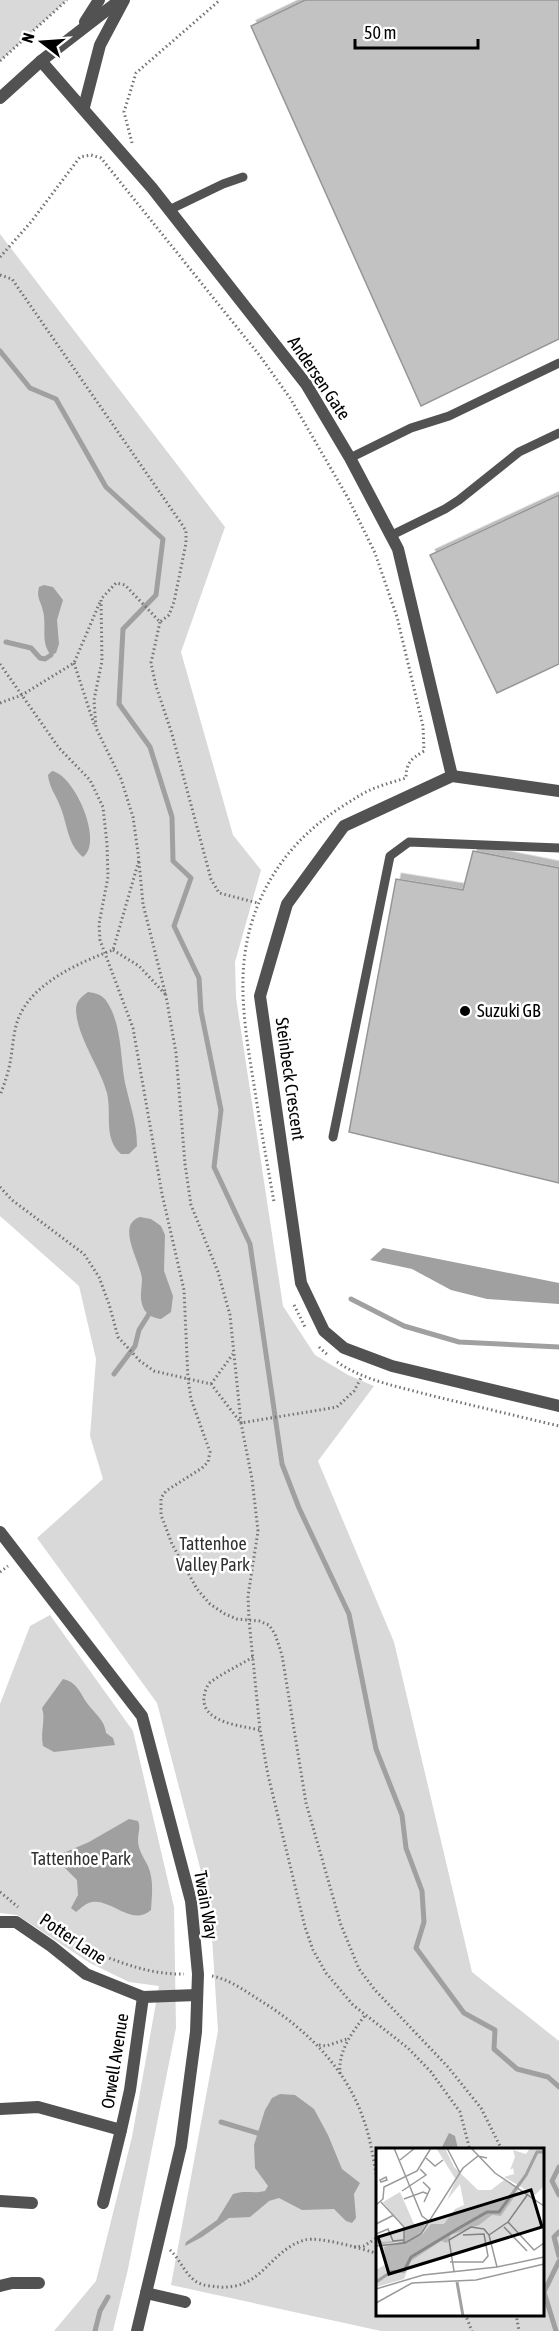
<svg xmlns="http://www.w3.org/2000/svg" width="559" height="2331" font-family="'Asap Condensed',sans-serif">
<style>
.green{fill:#d9d9d9;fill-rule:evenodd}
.water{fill:#a0a0a0}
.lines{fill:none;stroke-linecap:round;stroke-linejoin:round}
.stream{stroke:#a0a0a0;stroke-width:5}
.building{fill:#c2c2c2;stroke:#969696;stroke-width:1.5;filter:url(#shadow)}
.path{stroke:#747474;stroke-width:3;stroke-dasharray:1.5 3;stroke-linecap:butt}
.service{stroke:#525252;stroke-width:9}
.minor{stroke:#525252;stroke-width:12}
.tertiary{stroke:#525252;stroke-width:12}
.poi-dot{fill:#000;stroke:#fff;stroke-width:2}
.labels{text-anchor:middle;stroke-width:5;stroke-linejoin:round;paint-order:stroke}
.street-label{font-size:18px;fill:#000;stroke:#fff}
.poi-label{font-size:18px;fill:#000;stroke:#fff;text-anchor:start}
.park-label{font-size:18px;fill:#303030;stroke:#fff}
.inset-river{fill:none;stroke:#a0a0a0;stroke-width:3}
.inset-road{fill:none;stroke:#999;stroke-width:1.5}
.view{fill:#000;fill-opacity:0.15;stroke:#000;stroke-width:3}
.inset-edge{fill:none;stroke:#000;stroke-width:3}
</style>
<defs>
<filter id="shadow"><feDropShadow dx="5.5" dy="-5.5" stdDeviation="0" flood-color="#0004"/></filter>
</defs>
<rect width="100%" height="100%" fill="#fff"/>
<g class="green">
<polygon points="0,0 67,0 0,61"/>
<path d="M 0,234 L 225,527 L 181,652 L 233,835 L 261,870 L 235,962 L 236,998 L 283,1306 L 315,1355 L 348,1375 L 374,1386 L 318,1461 L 394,1642 L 472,1972 L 559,2041 L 559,2331 L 381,2331 L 171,2285 L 218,2031 L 210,1906 L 157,1703 L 37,1538 L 103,1479 L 90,1436 L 96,1359 L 79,1286 L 0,1216 ZM 378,2150 L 542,2150 L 542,2314 L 378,2314 Z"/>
<polygon points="50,1615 133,1731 174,1907 176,2028 128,2269 113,2331 54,2331 96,2281 132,2137 159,1986 129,1982 90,1963 17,1915 0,1913 0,1704 30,1626"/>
</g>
<g class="water">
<path d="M 44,585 L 53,587 L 63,600 L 57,620 L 59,644 L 56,653 L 51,655 C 40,643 47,626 43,611 C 41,601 36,598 39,587 Z"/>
<path d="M 52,771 C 75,775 104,843 83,857 C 67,844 68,825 60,806 C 56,795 49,787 48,775 Z"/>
<path d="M 88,992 C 96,993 103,995 107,1002 C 122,1025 120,1056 125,1083 C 130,1105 137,1123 137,1146 L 129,1154 L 121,1154 C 103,1138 112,1115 107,1093 C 100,1067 77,1037 76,1010 C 76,1001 81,997 88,992 Z"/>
<path d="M 140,1217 L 151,1219 L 161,1226 L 165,1235 L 164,1271 L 173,1296 L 171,1312 L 161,1319 C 153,1318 146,1315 143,1307 C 139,1297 142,1289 142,1279 C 141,1263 115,1225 140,1217 Z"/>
<polygon points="383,1248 559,1283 559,1304 487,1299 451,1290 412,1269 370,1260"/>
<path d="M 63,1679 C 77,1682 80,1693 87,1703 C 94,1713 105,1720 106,1733 L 113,1738 L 115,1745 L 54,1752 L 43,1746 C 40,1732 46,1719 42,1708 Z"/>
<path d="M 129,1819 L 138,1821 C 141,1828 138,1832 138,1840 C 138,1850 144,1858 148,1866 C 154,1881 152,1894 151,1910 C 132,1927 112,1899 92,1902 C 86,1903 81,1908 76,1912 L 71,1908 L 78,1895 L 77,1880 L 58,1861 L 59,1855 L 89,1842 Z"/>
<path d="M 280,2094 L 295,2095 L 314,2109 L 328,2135 L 342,2169 L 360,2183 L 354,2194 L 356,2218 L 352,2223 L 346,2221 L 334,2209 L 302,2210 L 279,2198 L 269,2201 L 250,2217 L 229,2218 L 202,2237 L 185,2246 L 186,2242 L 217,2220 L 233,2194 C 247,2190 253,2194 265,2191 L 268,2186 L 255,2168 L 254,2145 L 265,2110 L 272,2098 Z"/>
<polygon points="449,2133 455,2136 458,2149 441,2149"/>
</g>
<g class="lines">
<g class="stream">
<polyline points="0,351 30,388 56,399 106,487 163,539 156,595 123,629 119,704 150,747 172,817 173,861 191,878 174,926 199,978 201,1011 221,1110 214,1167 250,1244 282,1464 299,1508 349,1614 376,1749 402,1815 406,1848 422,1891 424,1922 416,1948 464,2013 495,2030 494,2049 517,2069 548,2077 559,2087"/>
<polyline points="6,642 31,648 40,658 45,659 51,655"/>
<polyline points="351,1299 404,1326 459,1342 559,1347"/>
<polyline points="114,1374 135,1346 139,1330 149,1314"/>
<polyline points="221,2122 257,2133"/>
<polyline points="559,2167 552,2181 559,2195"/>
<polyline points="559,2232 554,2237 559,2256"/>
<polyline points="95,2331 100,2311 108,2297"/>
<polyline points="556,2331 544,2292 559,2261"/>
</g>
</g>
<g class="building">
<polygon points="305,0 559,0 559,339 421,406 251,26"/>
<polygon points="559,495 559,664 497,693 430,555"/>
<polygon points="473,851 559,868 559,1183 349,1132 396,879 463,890"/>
</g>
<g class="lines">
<g class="path">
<polyline points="0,61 67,0"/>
<polyline points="132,143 124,112 136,73 220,0"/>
<path d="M 0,257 L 31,222 L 80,157 L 91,155 L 101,158 L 260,356 L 290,398 L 348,498 L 375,553 L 397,617 L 423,726 L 424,751 C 411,759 406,763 406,778 C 396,781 385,784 375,788 C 364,792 354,799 343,806 C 290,839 254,890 245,953 C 239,996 247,1042 254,1085 C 260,1124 267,1163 274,1202"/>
<path d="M 0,275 L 12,279 L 181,523 L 186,531 L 186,543 L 174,602 L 169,615 L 160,622 L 125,585 L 116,583 L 101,599 L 102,661 L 94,700 L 96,728 L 121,779 L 133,817 L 139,860 L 113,950 C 80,962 33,983 19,1017 C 13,1031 13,1048 10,1063 C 8,1074 4,1085 0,1095"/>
<polyline points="160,622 151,663 156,686 172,734 211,879 219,893 258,903"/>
<polyline points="74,663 94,724"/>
<polyline points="0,664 59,748 90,780 103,807 107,844 108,877 99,924 100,940 133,1028 162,1194 184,1290 188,1379 191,1399 210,1452 208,1462 202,1468 166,1491 161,1498 161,1515 172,1544 197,1589 210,1604 225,1614 237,1619 259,1621 269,1625 275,1634 282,1655 306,1803 341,1925 359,1969 375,1990 448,2067 481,2108 502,2150"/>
<polyline points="0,703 22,695 74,663 100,602"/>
<polyline points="139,862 143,904 166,996 176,1053 185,1164 191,1205 218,1272 230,1315 241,1423 337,1407 354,1391 362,1376"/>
<polyline points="113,950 139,966 166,995"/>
<polyline points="0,1187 12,1200 84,1254 99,1277 109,1304 118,1337 140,1361 154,1371 211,1384 241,1423 252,1479 258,1531 248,1596 249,1620 260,1730 268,1775 305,1927 313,1950 326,1973 353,2005 408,2048 431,2072 460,2112 470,2150"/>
<polyline points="294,1305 306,1329"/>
<polyline points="319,1347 329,1356"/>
<path d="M 337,1362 C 365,1381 400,1387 433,1396 C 475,1406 517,1416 559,1426"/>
<polyline points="211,1384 233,1354"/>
<polyline points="0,1572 8,1566"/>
<path d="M 253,1657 C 240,1665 225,1672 212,1681 C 207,1684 205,1691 204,1697 C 201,1723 243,1726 260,1730"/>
<polyline points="0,1892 18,1907"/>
<path d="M 68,1940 C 105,1957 144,1975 184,1974"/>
<path d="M 212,1976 C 229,1979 247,1992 261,2001 C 305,2028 346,2068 363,2118 C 371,2139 374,2163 378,2186"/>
<polyline points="319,2045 326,2046 347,2039"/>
<path d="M 340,2074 C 338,2050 352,2033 366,2014"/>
<polyline points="354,2247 364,2246 378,2237"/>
<path d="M 170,2250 C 180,2259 185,2275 197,2282 C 203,2286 212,2286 219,2287 C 263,2290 269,2250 305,2240 C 318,2236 364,2249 378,2254"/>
<polyline points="465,2314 472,2331"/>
<polyline points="516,2314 519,2331"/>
</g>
<g class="service">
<polyline points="169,210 223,184 243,177"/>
<polyline points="350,458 411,428 449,416 559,363"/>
<polyline points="392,535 445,509 459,500 519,452 559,433"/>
<polyline points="333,1137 390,856 409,842 559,848"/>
</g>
<g class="minor">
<polyline points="41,61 152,188 306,384 350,458 398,549 452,776"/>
<polyline points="559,791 452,776 344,826 287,904 260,996 301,1283 324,1331 344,1348 392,1366 559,1406"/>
<polyline points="0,1532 142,1716 191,1901 198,1974 196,2032 181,2146 137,2331"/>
<polyline points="0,1922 16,1922 51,1946 86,1974 143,1997 197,1995"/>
<polyline points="0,2109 38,2107 121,2130 130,2090 143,1997"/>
<polyline points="0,2201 32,2203"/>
<polyline points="103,2203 121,2130"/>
<polyline points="0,2286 12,2283 39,2283"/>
<polyline points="146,2293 185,2302"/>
</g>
<g class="tertiary">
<polyline points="85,22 99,0"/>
<polyline points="0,98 41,61 120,0"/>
<polyline points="84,107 100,45 124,0"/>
</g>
</g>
<circle class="poi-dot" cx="465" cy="1011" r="6"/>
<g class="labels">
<g class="street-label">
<text transform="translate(319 378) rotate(56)" y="6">Andersen Gate</text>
<text transform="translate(290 1079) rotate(82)" y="6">Steinbeck Crescent</text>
<text transform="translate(206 1905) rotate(80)" y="6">Twain Way</text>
<text transform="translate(73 1939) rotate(34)" y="6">Potter Lane</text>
<text transform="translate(115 2061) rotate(-81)" y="6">Orwell Avenue</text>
</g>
<g class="poi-label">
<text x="477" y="1017">Suzuki GB</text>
</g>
<g class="park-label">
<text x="213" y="1550">Tattenhoe<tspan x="213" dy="21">Valley Park</tspan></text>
<text x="81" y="1865">Tattenhoe Park</text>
</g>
</g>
<g transform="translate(376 2148)">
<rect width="168" height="168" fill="#fff"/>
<path d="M 60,0 L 69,0 L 78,19 L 102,42 L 115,42 L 128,32 L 143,42 L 125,68 L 116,67 L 103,77 L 75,87 L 71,95 L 65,93 L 35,113 L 28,131 L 0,139 L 0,122 L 10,116 L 8,99 L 46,87 L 55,76 L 68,76 L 79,61 L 88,57 L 84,36 L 71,52 L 80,32 ZM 154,0 L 168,0 L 168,38 L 159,47 L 128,29 L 138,26 L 137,20 L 134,22 L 139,9 L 137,2 L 150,6 ZM 24,44 L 38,76 L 49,77 L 44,86 L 33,92 L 0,97 L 0,90 L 7,94 L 28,92 L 29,82 L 7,54 Z" fill="#d9d9d9"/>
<path class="inset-river" d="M 0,134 L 15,124 L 28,123 L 35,109 L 83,80 L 111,64 L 123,64 L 150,27 L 161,4 L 168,4M 81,134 L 87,168"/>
<path class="inset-road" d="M 18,0 L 46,68 L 54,74M 71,0 L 84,25M 95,0 L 119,25 L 168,58M 50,10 L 59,18 L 67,12M 24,12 L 39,0M 10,29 L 11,32 L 5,34 L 4,32 ZM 47,34 L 54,41 L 48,54M 26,43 L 50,27 L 44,21M 28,51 L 47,44 L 52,46M 5,54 L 28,79 L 28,95M 0,57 L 7,51 L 8,39 L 41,23 L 55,0M 132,74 L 158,102 L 168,95M 0,76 L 18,67M 128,79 L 151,103M 0,86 L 12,81 L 17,93 L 27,92M 113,87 L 132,74 L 152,46M 0,98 L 29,95 L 45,86 L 87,20 L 102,8 L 111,10M 74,114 L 107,114 L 112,108 L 108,86 L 87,87M 78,123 L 73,92 L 95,79 L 108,81 L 113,87 L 121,119M 0,141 L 47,127 L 121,119 L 168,109M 0,155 L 36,135 L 100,132 L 168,116"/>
<path class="view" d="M 155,42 L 166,79 L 13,126 L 2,89 Z"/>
<rect width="168" height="168" class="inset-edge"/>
</g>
<g transform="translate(42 42) rotate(287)" stroke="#ffffff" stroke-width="4.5" paint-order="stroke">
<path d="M0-4.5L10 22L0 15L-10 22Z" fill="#000000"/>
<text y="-9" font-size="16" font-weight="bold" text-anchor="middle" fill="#000000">N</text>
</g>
<path d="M355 39v9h123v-9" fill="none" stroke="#000000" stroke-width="3"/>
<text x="364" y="39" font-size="18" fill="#000000" stroke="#ffffff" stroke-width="4.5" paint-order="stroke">50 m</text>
</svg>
